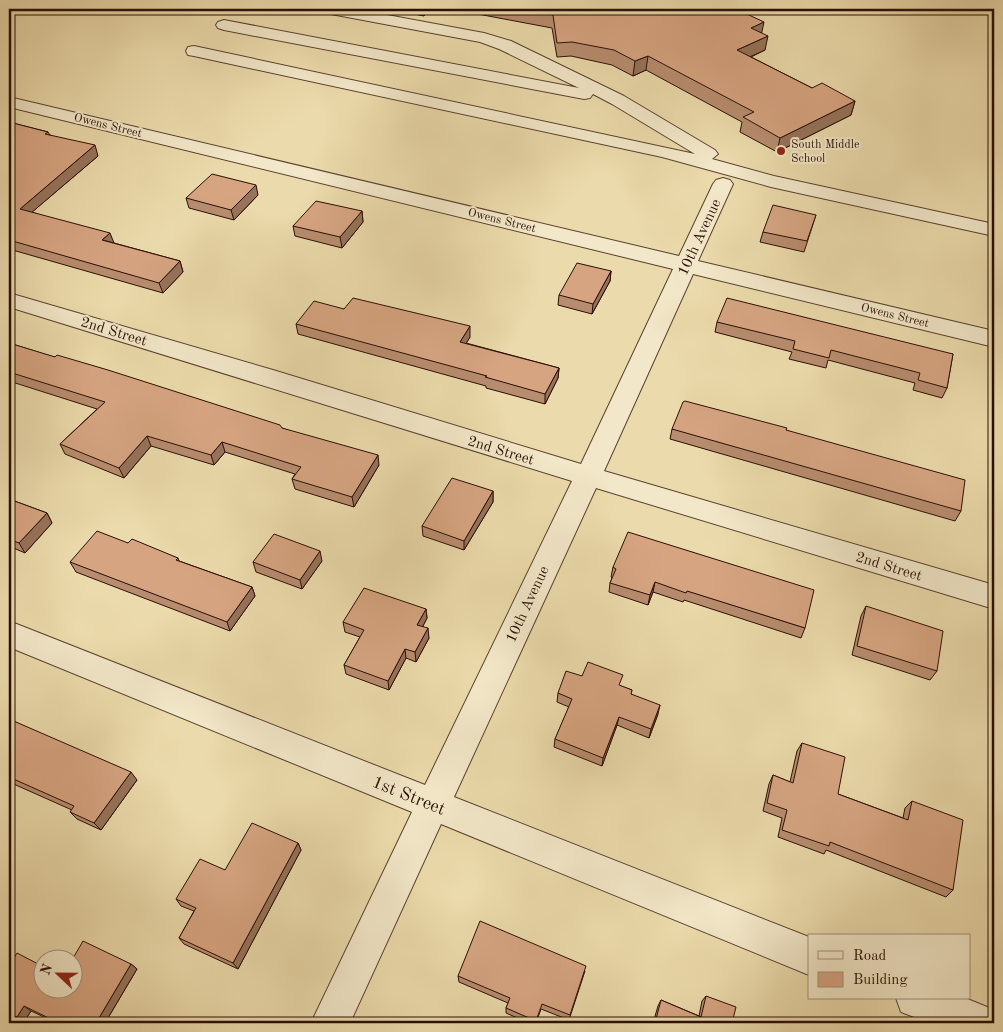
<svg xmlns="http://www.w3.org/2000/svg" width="1003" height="1032" font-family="'Old Standard TT',serif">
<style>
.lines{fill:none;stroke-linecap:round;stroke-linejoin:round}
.minor-casing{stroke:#5a412e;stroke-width:2}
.minor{fill:#f2e7c8;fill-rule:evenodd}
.wall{fill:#b88d6f;stroke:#290e04}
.shaded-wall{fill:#96735a;stroke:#290e04}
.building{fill:#d6a481;stroke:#290e04}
.poi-dot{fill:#8f2418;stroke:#f2e7c8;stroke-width:2}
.labels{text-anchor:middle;stroke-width:4;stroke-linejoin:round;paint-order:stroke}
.far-street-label{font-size:12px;fill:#290e04;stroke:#f2e7c8}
.far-poi-label{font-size:12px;fill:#290e04;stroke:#f2e7c8;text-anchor:start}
.street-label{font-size:15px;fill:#290e04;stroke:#f2e7c8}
.near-street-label{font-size:18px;fill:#290e04;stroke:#f2e7c8}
</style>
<rect width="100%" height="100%" fill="#ebdaab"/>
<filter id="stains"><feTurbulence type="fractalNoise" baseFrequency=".004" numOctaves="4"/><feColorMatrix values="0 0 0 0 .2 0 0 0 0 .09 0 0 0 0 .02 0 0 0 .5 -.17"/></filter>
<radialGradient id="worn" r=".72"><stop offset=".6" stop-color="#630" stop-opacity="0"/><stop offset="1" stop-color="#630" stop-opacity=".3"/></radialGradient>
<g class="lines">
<defs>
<g id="minor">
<polygon points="323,9 355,9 484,33 511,41 624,96 715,150 718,154 712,159 774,176 994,224 994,236 771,187 662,157 194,56 188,55 186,51 188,47 194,46 695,154 612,104 593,94 590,98 584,99 224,30 218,28 216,25 218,22 224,20 579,88 499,49 480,42 331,14 325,12"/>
<polygon points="9,97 679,256 713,184 716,180 723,178 730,180 733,184 698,261 994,331 994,347 693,274 604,471 994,585 994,609 596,488 454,797 809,937 809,975 441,824 350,1023 311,1023 412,812 9,647 9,621 425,785 572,481 9,307 9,293 273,370 581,464 673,269 9,107"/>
<polygon points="896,998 965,998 992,1009 994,1023 930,1023 901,1012"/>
</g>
</defs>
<use href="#minor" class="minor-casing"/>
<use href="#minor" class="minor"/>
</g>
<g class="wall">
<polygon points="389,9 431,9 424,16"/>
<polygon points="451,9 736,9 762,33 765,50 751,57 812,88 855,101 851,115 777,152 740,132 742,122 646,70 633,76 612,65 571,56 557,57 552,28"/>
<polygon points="9,122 48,132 50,135 98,156 32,212 114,243 180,261 183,272 163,293 9,249"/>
<polygon points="258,195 234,220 189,208 186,198"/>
<polygon points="362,211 363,222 342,248 295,236 293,226"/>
<polygon points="816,215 804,252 760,242 763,232"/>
<polygon points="611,271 610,281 592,314 558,305 559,295"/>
<polygon points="344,309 470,337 466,343 559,368 558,378 545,404 486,388 486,386 298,334 296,324"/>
<polygon points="717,322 953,354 947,388 942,398 913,390 915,383 828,360 826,368 789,359 792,352 715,332"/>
<polygon points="9,343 282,428 379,465 354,507 295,489 292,479 295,474 225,452 214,465 151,446 124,478 65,454 60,444 97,409 9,381"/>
<polygon points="672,429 786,430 961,511 955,521 670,439"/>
<polygon points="493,491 493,502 464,550 423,536 422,526"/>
<polygon points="9,499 47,513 52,523 25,553 9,546"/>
<polygon points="128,543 178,558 179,561 252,587 255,596 230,631 76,572 70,562"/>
<polygon points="322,561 302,589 256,572 253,562"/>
<polygon points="613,567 805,628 801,638 684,600 683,602 653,592 648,605 609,592 610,583 612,578 611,577"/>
<polygon points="866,606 937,671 930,680 852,655 861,616"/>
<polygon points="426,609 427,618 423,626 429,638 416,662 406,658 389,690 346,674 344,665 360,637 345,632 343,622"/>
<polygon points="582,676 621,686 632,690 631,694 658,714 649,738 617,725 602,766 554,747 555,739 569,707 557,702 558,693"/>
<polygon points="9,719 137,780 101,830 77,819 70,812 72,810 9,782"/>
<polygon points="802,743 838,794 903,818 905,808 912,801 953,890 946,897 826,850 824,854 778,837 782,818 763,811 769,784 773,775 790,782 797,751"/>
<polygon points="298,843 301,850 238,969 184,944 179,938 194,911 181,906 176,899 225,870"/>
<polygon points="9,963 42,990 131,964 137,969 105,1023 57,1023 31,1011 24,1022 18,1018 14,1023"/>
<polygon points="585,971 569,1020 541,1009 536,1023 529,1023 506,1013 506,1008 508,1003 459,982 458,976"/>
<polygon points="706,996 732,1023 653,1023 658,1006 661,1000 699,1016 702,1001"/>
</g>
<g class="shaded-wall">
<polygon points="423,9 431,9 424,16"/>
<polygon points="764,22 761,36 751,28"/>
<polygon points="768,36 765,50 734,64 737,50"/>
<polygon points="648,56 646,70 633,76 635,61"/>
<polygon points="855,101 851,115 777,152 780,138"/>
<polygon points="95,145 98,156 24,219 20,209"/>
<polygon points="256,185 258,195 234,220 231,210"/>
<polygon points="362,211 363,222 342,248 340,237"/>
<polygon points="110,233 114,243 102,240"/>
<polygon points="180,261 183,272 163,293 159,283"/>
<polygon points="611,271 610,281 592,314 593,304"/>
<polygon points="470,326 470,337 461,352 460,342"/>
<polygon points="559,368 558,378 545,404 545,394"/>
<polygon points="147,436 151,446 124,478 119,468"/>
<polygon points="222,442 225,452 214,465 211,455"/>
<polygon points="378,455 379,465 354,507 352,497"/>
<polygon points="493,491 493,502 464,550 464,541"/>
<polygon points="47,513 52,523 25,553 19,543"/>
<polygon points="320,551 322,561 302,589 300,580"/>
<polygon points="655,582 653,592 648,605 650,595"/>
<polygon points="252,587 255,596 230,631 227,622"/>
<polygon points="426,609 427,618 419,634 417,625"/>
<polygon points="428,628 429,638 416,662 415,652"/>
<polygon points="405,649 406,658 389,690 388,681"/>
<polygon points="660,705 658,714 649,738 651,729"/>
<polygon points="619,717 617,725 602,766 603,758"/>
<polygon points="131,772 137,780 101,830 94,823"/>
<polygon points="298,843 301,850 238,969 233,963"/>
<polygon points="131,964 137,969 105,1023 96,1023"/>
<polygon points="24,1006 31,1011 24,1022 17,1017"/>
<polygon points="10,1014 18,1018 14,1023 9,1023 9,1016"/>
</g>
<g class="building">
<polygon points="522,9 736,9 764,22 751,28 768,36 737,50 812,88 822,83 855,101 780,138 743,117 754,112 648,56 635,61 614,50 572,42 557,43 553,15"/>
<polygon points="9,122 48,132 45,134 95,145 20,209 110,233 102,240 180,261 159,283 9,240 9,157 14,154 9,153"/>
<polygon points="212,174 256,185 231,210 186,198"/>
<polygon points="316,201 362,211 340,237 293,226"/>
<polygon points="773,205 816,215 807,241 763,232"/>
<polygon points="577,263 611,271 593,304 559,295"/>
<polygon points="353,298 470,326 460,342 559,368 545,394 485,377 487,376 296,324 314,301 344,309"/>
<polygon points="727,298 953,354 947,388 918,380 920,373 831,350 829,358 793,349 795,341 717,322"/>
<polygon points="9,343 55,357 57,355 108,370 280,425 282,428 378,455 352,497 292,479 301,467 222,442 211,455 147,436 119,468 60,444 105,402 9,372"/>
<polygon points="685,401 787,428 786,430 965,480 961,511 672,429 683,402"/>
<polygon points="452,478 493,491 464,541 422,526"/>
<polygon points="9,499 47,513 19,543 9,539"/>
<polygon points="97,531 128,543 132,539 178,558 176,560 252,587 227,622 70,562"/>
<polygon points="628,532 814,590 805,628 687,591 686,593 655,582 650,595 610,583 616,569 613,567"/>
<polygon points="274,534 320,551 300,580 253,562"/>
<polygon points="364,588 426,609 417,625 428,628 415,652 405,649 388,681 344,665 364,630 343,622"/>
<polygon points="866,606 943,631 937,671 857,646"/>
<polygon points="588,662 623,675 619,685 632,690 631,694 660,705 651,729 619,717 603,758 555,739 572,699 558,693 566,671 582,676"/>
<polygon points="9,719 131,772 94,823 70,812 74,806 9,777"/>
<polygon points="802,743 845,757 838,794 908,820 912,801 963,820 953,890 830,842 829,846 782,830 787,810 767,803 773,775 793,783"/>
<polygon points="252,823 298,843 233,963 179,938 196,908 176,899 200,859 225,870"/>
<polygon points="480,921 586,966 570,1015 542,1004 536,1021 506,1008 510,998 458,976"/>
<polygon points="83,941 131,964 96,1023 59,1023 24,1006 17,1017 10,1014 9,1016 9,963 10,964 17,953 42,966 42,990 72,990 72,960"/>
<polygon points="706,996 736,1007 732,1023 655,1023 661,1000 701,1017"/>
</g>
<circle class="poi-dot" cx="781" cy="151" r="5"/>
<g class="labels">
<g class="far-street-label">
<text transform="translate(108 125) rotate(14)" y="4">Owens Street</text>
<text transform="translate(502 220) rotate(14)" y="4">Owens Street</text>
<text transform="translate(895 315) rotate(14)" y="4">Owens Street</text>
</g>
<g class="far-poi-label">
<text x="791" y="148">South Middle<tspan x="791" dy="14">School</tspan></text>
</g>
<g class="street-label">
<text transform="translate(699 237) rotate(-65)" y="5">10th Avenue</text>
<text transform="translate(114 331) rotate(17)" y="5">2nd Street</text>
<text transform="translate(501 450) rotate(17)" y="5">2nd Street</text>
<text transform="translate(889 566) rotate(17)" y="5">2nd Street</text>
<text transform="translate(527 604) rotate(-65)" y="5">10th Avenue</text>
</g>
<g class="near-street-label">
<text transform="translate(409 795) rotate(22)" y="6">1st Street</text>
</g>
</g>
<rect width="1003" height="1032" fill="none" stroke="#ebdaab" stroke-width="30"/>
<rect x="10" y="10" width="983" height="1012" fill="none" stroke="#290e04" stroke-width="2.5"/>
<rect x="15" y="15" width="973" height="1002" fill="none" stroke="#290e04"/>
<rect x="808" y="934" width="162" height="65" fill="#f2e7c8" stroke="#a2907a"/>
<rect x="818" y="951" width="25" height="8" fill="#f2e7c8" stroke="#a2907a"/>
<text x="853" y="960" font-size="15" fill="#290e04">Road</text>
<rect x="818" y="972" width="25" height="15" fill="#d6a481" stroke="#a2907a"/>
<text x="853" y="984" font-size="15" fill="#290e04">Building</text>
<g transform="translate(58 974) rotate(292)"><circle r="24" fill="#f2e7c8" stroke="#a2907a"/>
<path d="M0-4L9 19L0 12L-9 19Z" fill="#8f2418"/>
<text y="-8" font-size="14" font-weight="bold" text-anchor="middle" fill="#290e04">N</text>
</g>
<rect width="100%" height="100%" filter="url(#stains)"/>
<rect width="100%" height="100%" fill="url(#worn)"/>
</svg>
